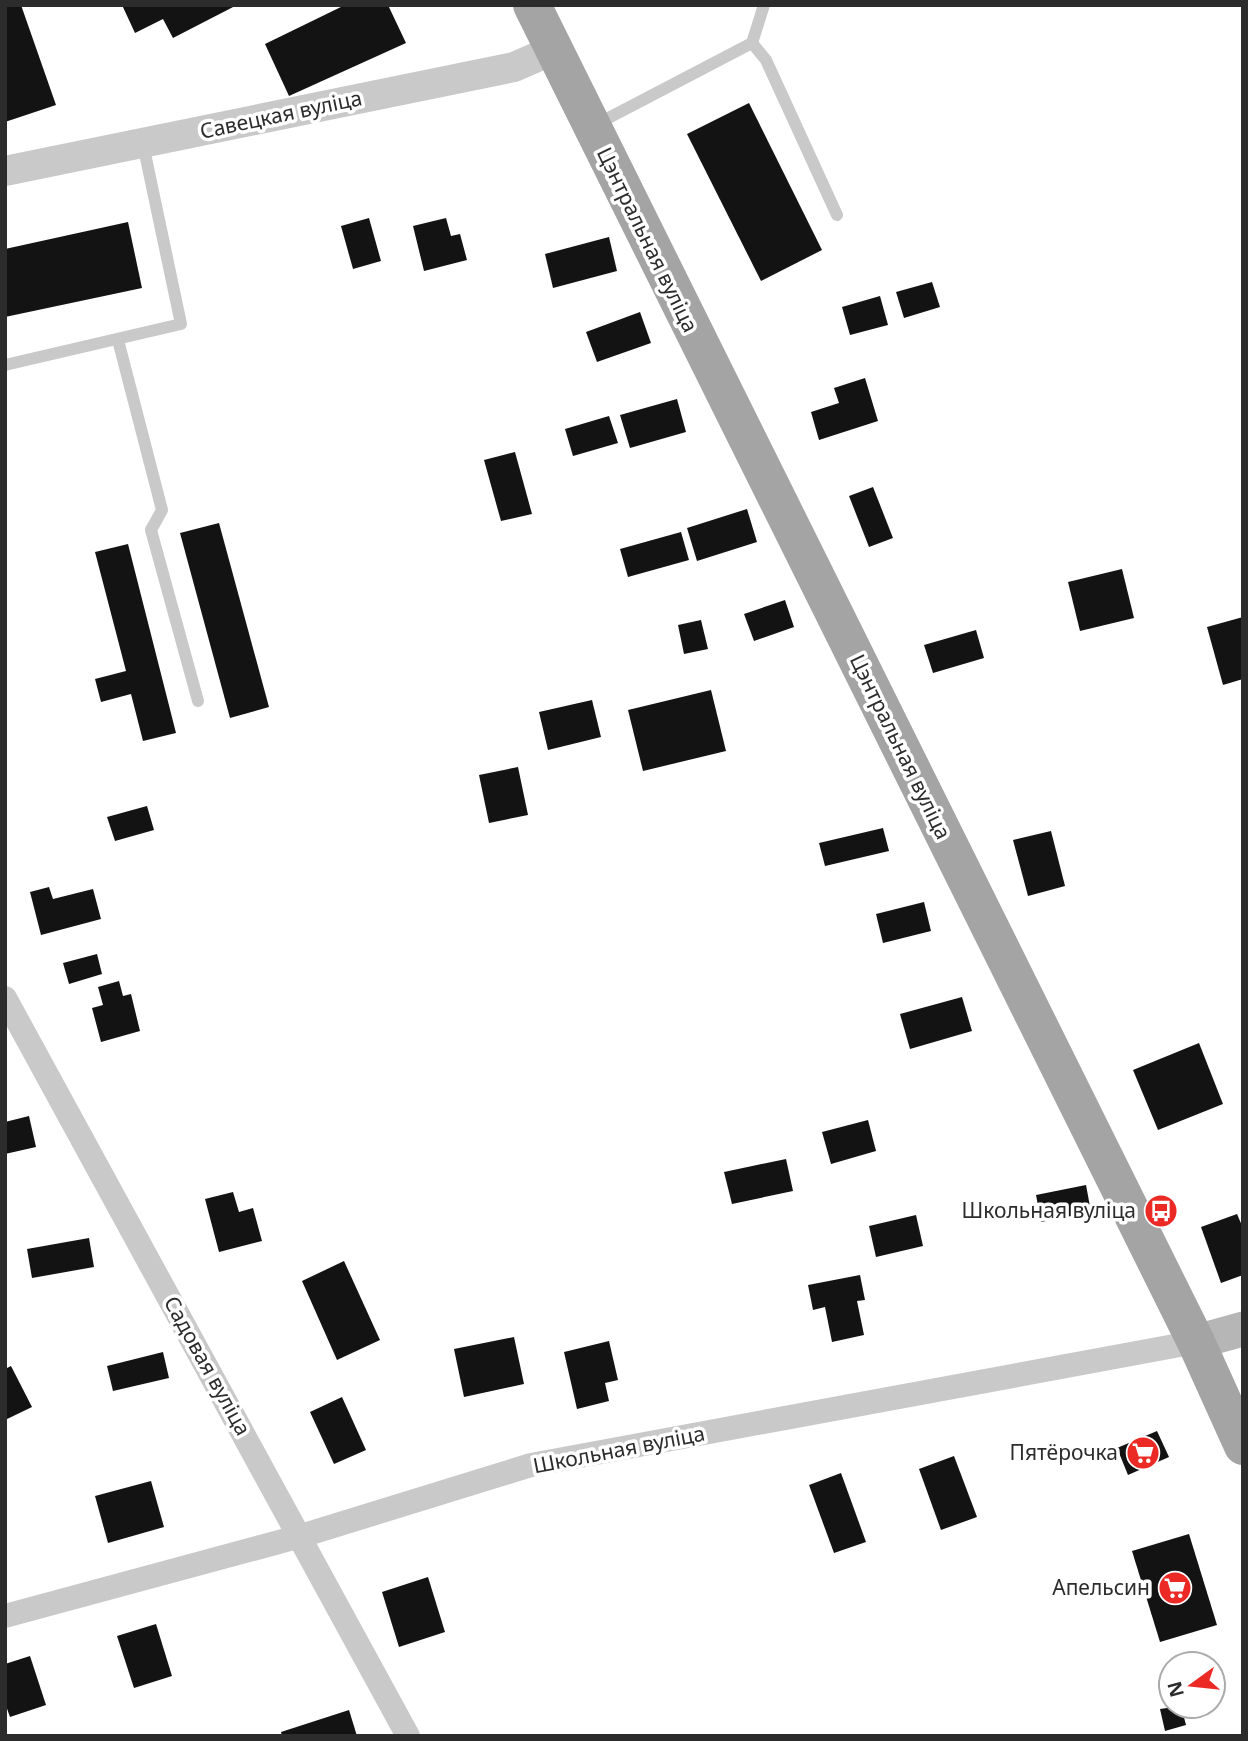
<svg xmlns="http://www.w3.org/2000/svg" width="1248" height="1741" font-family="'Noto Sans',sans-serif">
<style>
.building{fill:#131313}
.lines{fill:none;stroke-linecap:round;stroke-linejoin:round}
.service{stroke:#c9c9c9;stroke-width:12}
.minor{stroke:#c9c9c9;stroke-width:24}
.tertiary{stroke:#c9c9c9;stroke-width:30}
.secondary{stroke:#b6b6b6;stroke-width:35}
.primary{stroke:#a4a4a4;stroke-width:38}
.labels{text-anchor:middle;stroke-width:7;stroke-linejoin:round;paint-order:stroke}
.street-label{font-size:21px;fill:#2c2c2c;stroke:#fff}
.poi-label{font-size:21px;fill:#2c2c2c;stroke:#fff;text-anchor:end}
</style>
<rect width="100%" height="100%" fill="#fff"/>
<g class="building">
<polygon points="5,5 21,5 56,105 5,122"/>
<polygon points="122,5 237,5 173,38 163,19 135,33"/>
<polygon points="345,5 388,5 406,43 289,96 265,44"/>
<polygon points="749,103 822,250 761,281 687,134"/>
<polygon points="369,218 381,261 353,269 341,226"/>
<polygon points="446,218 451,236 460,234 467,260 424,271 413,226"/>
<polygon points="128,222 142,288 5,317 5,249"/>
<polygon points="609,237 617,271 553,288 545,254"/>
<polygon points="932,282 940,307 904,318 896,292"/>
<polygon points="880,296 888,325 850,335 842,307"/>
<polygon points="640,312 651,343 597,362 586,332"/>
<polygon points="865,378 878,421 819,440 811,412 839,403 834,388"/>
<polygon points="677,399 686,432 630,448 620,415"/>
<polygon points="609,416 618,443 573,456 565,429"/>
<polygon points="515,452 532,514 501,521 484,460"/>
<polygon points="873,487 893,538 869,547 849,496"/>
<polygon points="747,509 757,542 697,561 687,528"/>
<polygon points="219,523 269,707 230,718 180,533"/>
<polygon points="681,532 689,560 628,577 620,549"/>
<polygon points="128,544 176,733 143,741 131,694 101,702 95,679 126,671 95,552"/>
<polygon points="1122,569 1134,618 1080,631 1068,582"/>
<polygon points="785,600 794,627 754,641 744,614"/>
<polygon points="1243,617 1243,679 1223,685 1207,627"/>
<polygon points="701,620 708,649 684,654 678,625"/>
<polygon points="976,630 984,658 933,673 924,645"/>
<polygon points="711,690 726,751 643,771 628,710"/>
<polygon points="592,700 601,737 548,750 539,712"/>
<polygon points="518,767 528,815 489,823 479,775"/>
<polygon points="147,806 154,830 115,841 107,817"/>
<polygon points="883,828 889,851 825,866 819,843"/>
<polygon points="1051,831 1065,886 1028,896 1013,840"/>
<polygon points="49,887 53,899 93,889 101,919 41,935 30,892"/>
<polygon points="924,902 931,931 883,943 876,914"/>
<polygon points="97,954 102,974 69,984 63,963"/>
<polygon points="119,981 123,996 131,994 140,1031 101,1042 92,1008 103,1005 98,987"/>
<polygon points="962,997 972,1031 910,1049 900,1014"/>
<polygon points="1199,1043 1223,1104 1158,1130 1133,1070"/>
<polygon points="29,1116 36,1147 5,1154 5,1122"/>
<polygon points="868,1120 876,1151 831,1164 822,1132"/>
<polygon points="786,1159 793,1191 732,1204 724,1172"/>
<polygon points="1086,1185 1091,1212 1041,1222 1036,1195"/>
<polygon points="233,1192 239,1212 253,1208 262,1241 219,1252 205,1199"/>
<polygon points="1237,1214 1243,1228 1243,1275 1221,1283 1201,1227"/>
<polygon points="916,1215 923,1246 876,1257 869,1226"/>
<polygon points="89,1238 94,1267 32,1278 27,1249"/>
<polygon points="344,1261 380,1340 337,1360 302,1281"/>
<polygon points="860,1275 865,1300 857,1301 864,1335 832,1342 825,1307 813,1310 808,1285"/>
<polygon points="514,1337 524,1384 464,1397 454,1349"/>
<polygon points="609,1341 618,1380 605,1383 609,1401 577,1409 564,1352"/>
<polygon points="163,1352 169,1378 113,1391 107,1366"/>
<polygon points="11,1366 32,1407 5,1420 5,1369"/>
<polygon points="342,1397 366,1450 334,1464 310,1412"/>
<polygon points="1157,1431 1169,1457 1128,1475 1117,1448"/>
<polygon points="954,1456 977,1517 941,1530 919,1469"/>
<polygon points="841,1473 866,1542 834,1553 809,1485"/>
<polygon points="151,1481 164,1527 108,1543 95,1496"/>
<polygon points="1189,1534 1217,1625 1160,1642 1132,1551"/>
<polygon points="428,1577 445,1632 399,1647 382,1592"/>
<polygon points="156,1624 172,1676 134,1688 117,1636"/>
<polygon points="30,1656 46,1705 10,1717 5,1703 5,1664"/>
<polygon points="1181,1706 1186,1725 1165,1731 1160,1709"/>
<polygon points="349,1710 357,1736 282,1736 281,1732"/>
</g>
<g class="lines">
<g class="service">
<polyline points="752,43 766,60 837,215"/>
<polyline points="595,125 752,43 764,5"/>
<polyline points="118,340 162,510 151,530 198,701"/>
<polyline points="5,365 181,324 143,144"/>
</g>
<g class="minor">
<polyline points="5,998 408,1736"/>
<polyline points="5,1616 301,1536 531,1465 1196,1342"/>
</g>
<polyline class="tertiary" points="5,171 514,67 553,50"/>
<polyline class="secondary" points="1196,1342 1243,1329"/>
<polyline class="primary" points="532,5 1196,1342 1243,1446"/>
</g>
<defs>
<symbol id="bus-disc" viewBox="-11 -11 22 22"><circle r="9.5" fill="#eb2a26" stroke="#fff"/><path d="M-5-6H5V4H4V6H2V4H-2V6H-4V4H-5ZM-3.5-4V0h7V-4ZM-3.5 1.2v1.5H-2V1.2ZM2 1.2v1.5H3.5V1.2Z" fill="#fff"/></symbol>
<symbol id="supermarket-disc" viewBox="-11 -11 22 22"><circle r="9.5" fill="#eb2a26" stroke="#fff"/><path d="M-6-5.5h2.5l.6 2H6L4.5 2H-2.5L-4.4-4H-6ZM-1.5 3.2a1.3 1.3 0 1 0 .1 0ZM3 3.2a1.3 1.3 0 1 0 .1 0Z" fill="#fff"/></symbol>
</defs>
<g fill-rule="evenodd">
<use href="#bus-disc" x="1142" y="1192" width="38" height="38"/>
<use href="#supermarket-disc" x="1124" y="1434" width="38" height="38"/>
<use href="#supermarket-disc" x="1156" y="1569" width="38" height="38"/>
</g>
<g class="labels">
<g class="street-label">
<text transform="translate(281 115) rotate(-12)" y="7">Савецкая вуліца</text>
<text transform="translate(647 240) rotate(64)" y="7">Цэнтральная вуліца</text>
<text transform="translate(900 747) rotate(64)" y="7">Цэнтральная вуліца</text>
<text transform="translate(207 1366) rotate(61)" y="7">Садовая вуліца</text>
<text transform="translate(619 1450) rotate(-11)" y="7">Школьная вуліца</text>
</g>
<g class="poi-label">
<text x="1136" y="1218">Школьная вуліца</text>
<text x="1118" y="1460">Пятёрочка</text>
<text x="1150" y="1595">Апельсин</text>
</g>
</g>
<rect width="1248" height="1741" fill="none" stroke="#2c2c2c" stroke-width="14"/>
<g transform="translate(1192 1685) rotate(255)"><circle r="33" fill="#ffffff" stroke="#ababab" stroke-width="2"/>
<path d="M0-5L12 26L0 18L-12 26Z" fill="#eb2a26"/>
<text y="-10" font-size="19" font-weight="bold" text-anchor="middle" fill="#2c2c2c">N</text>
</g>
</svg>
